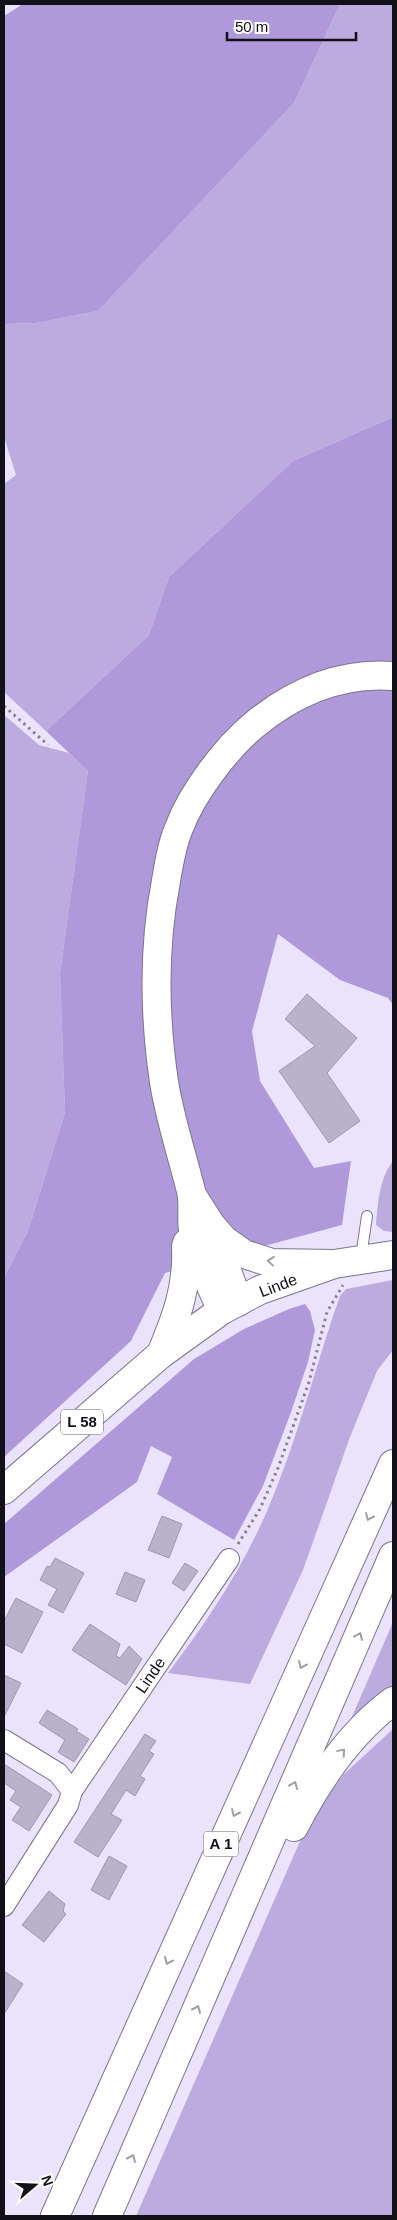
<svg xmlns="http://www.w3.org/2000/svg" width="397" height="2220" font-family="Helvetica,sans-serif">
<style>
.green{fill:#bcabde}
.forest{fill:#b099da}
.building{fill:#bab2ca;stroke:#9f97af}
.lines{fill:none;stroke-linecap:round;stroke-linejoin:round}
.lane-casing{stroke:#7c758b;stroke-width:12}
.street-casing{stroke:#7c758b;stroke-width:22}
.primary-casing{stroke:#7c758b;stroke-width:30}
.highway-casing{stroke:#7c758b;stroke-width:30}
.path{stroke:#878293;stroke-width:3;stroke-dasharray:2.5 4;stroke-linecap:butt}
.lane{stroke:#fff;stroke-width:10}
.street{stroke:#fff;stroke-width:20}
.primary{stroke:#fff;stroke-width:28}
.highway{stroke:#fff;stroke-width:28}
.oneway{stroke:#a09fa3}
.labels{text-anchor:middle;stroke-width:5;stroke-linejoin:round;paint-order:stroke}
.shield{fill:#fff;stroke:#59585d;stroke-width:1}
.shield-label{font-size:15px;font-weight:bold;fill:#121018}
.street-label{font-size:16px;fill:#121018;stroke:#fff}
</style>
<rect width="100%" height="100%" fill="#ebe2fc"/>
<g class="green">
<polygon points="340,4 393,4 393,417 293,461 169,577 149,635 46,731 4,692 4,484 16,475 4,437 4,324 36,323 98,311 294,103"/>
<polygon points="4,715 39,745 69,753 88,771 60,973 65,1112 28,1231 4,1278"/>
<path d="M 393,1161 L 393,1232 L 384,1231 L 376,1225 C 378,1203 379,1179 393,1161 Z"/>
<path d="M 393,1280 L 393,1350 L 377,1371 L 350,1437 L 303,1570 L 250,1684 L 168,1673 C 206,1623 242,1569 267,1511 C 297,1442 315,1367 340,1296 L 346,1289 Z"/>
<polygon points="393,1622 393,1693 338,1749"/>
<polygon points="393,1729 393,2216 136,2216 308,1823 343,1775"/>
</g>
<g class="forest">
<polygon points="23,4 340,4 294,103 98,311 36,323 4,324 4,16"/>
<polygon points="393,417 393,1005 388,998 340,980 278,934 252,1031 260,1081 314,1168 351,1161 342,1225 165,1273 131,1341 4,1457 4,1278 28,1231 65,1112 60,973 88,771 46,731 149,635 169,577 293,461"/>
<polygon points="305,1304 310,1311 315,1330 308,1362 290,1415 263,1486 234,1540 157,1494 172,1457 151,1446 137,1482 4,1577 4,1524 194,1359 244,1329 289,1309"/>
</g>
<g class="building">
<polygon points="307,994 357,1038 327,1073 360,1121 329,1143 279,1071 315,1046 285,1019"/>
<polygon points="162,1516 182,1524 169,1558 148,1550"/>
<polygon points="55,1558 84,1573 63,1613 48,1605 57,1589 40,1580 47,1566 50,1567"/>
<polygon points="185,1563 198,1571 184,1591 172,1583"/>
<polygon points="125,1572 145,1580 136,1602 116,1594"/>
<polygon points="16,1598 43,1612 22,1653 4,1644 4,1621"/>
<polygon points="90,1624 120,1644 116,1656 120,1658 129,1646 142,1659 126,1685 72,1650"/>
<polygon points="4,1675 21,1683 4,1717"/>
<polygon points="47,1710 78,1729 76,1731 89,1739 74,1762 58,1752 65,1740 39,1723"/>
<polygon points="145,1734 156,1741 149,1751 154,1754 140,1776 145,1779 135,1796 126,1790 111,1814 122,1820 98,1857 74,1842"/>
<polygon points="4,1764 52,1795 29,1831 12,1820 21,1807 10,1800 16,1791 4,1783"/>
<polygon points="109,1856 127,1866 109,1900 91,1890"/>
<polygon points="49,1891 65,1904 63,1911 66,1914 44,1942 22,1925"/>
<polygon points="4,1971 23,1984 4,2014"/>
</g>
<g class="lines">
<defs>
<polyline id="lane" points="361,1257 367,1216"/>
<g id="street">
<polyline points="4,1740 58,1773 72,1791"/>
<polyline points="4,1906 68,1805 72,1791 229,1559"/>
</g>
<polyline id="primary" points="4,1490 161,1354 222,1310 260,1290 334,1264 393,1255"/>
<g id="highway">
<polyline points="192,1195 211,1225 224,1240 244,1254 272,1263 334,1264"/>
<polyline points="213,1231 238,1302"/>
<path d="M 222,1310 C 209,1284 199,1259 193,1230 C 191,1218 194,1204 191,1191 C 182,1155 170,1119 164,1082 C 154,1014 153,948 166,881 C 169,863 172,844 179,828 C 192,793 226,748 254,725 C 294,692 341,672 393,676"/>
<path d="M 161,1354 C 176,1318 188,1288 186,1247 L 187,1243"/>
<path d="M 294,1827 C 318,1780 350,1733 393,1701"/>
<polyline points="55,2216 393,1464"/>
<polyline points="107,2216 393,1556"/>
</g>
</defs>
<use href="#lane" class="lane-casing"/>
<use href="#street" class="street-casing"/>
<use href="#primary" class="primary-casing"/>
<use href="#highway" class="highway-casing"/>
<g class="path">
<polyline points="4,706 48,745"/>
<polyline points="238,1544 260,1509 278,1468 309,1382 327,1312 343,1285"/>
</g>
<use href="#lane" class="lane"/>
<use href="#street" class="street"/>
<use href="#primary" class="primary"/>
<use href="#highway" class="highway"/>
</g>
<defs><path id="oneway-chevron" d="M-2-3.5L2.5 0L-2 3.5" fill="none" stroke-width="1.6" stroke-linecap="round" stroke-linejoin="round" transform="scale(1.25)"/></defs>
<g class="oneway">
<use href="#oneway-chevron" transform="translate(271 1261) rotate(-174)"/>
<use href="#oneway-chevron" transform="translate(369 1517) rotate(114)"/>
<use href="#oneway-chevron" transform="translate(359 1636) rotate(-67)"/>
<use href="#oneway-chevron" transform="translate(302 1665) rotate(114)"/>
<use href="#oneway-chevron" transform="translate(342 1752) rotate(-50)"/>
<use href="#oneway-chevron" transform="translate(294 1785) rotate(-67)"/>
<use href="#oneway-chevron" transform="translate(235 1813) rotate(114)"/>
<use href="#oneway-chevron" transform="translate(168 1961) rotate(114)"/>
<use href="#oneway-chevron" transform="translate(197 2009) rotate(-66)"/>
<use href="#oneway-chevron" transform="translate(132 2158) rotate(-66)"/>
</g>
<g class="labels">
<g class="shield">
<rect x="61" y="1409.5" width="42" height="25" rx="4"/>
<rect x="203.5" y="1831.5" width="35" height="25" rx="4"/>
</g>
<g class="shield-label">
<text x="82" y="1427">L 58</text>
<text x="221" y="1849">A 1</text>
</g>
<g class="street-label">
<text transform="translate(278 1285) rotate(-21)" y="6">Linde</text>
<text transform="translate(150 1675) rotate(-56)" y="6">Linde</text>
</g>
</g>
<rect width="397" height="2220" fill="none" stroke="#121018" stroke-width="10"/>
<g transform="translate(35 2185) rotate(71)" stroke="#ffffff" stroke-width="4" paint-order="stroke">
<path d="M0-4L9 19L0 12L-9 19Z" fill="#121018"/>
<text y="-8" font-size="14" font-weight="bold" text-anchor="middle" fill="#121018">N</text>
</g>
<path d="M227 32v8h129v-8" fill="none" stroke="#121018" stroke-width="2.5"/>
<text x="235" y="32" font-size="15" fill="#121018" stroke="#ffffff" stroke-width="4" paint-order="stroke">50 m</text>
</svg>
